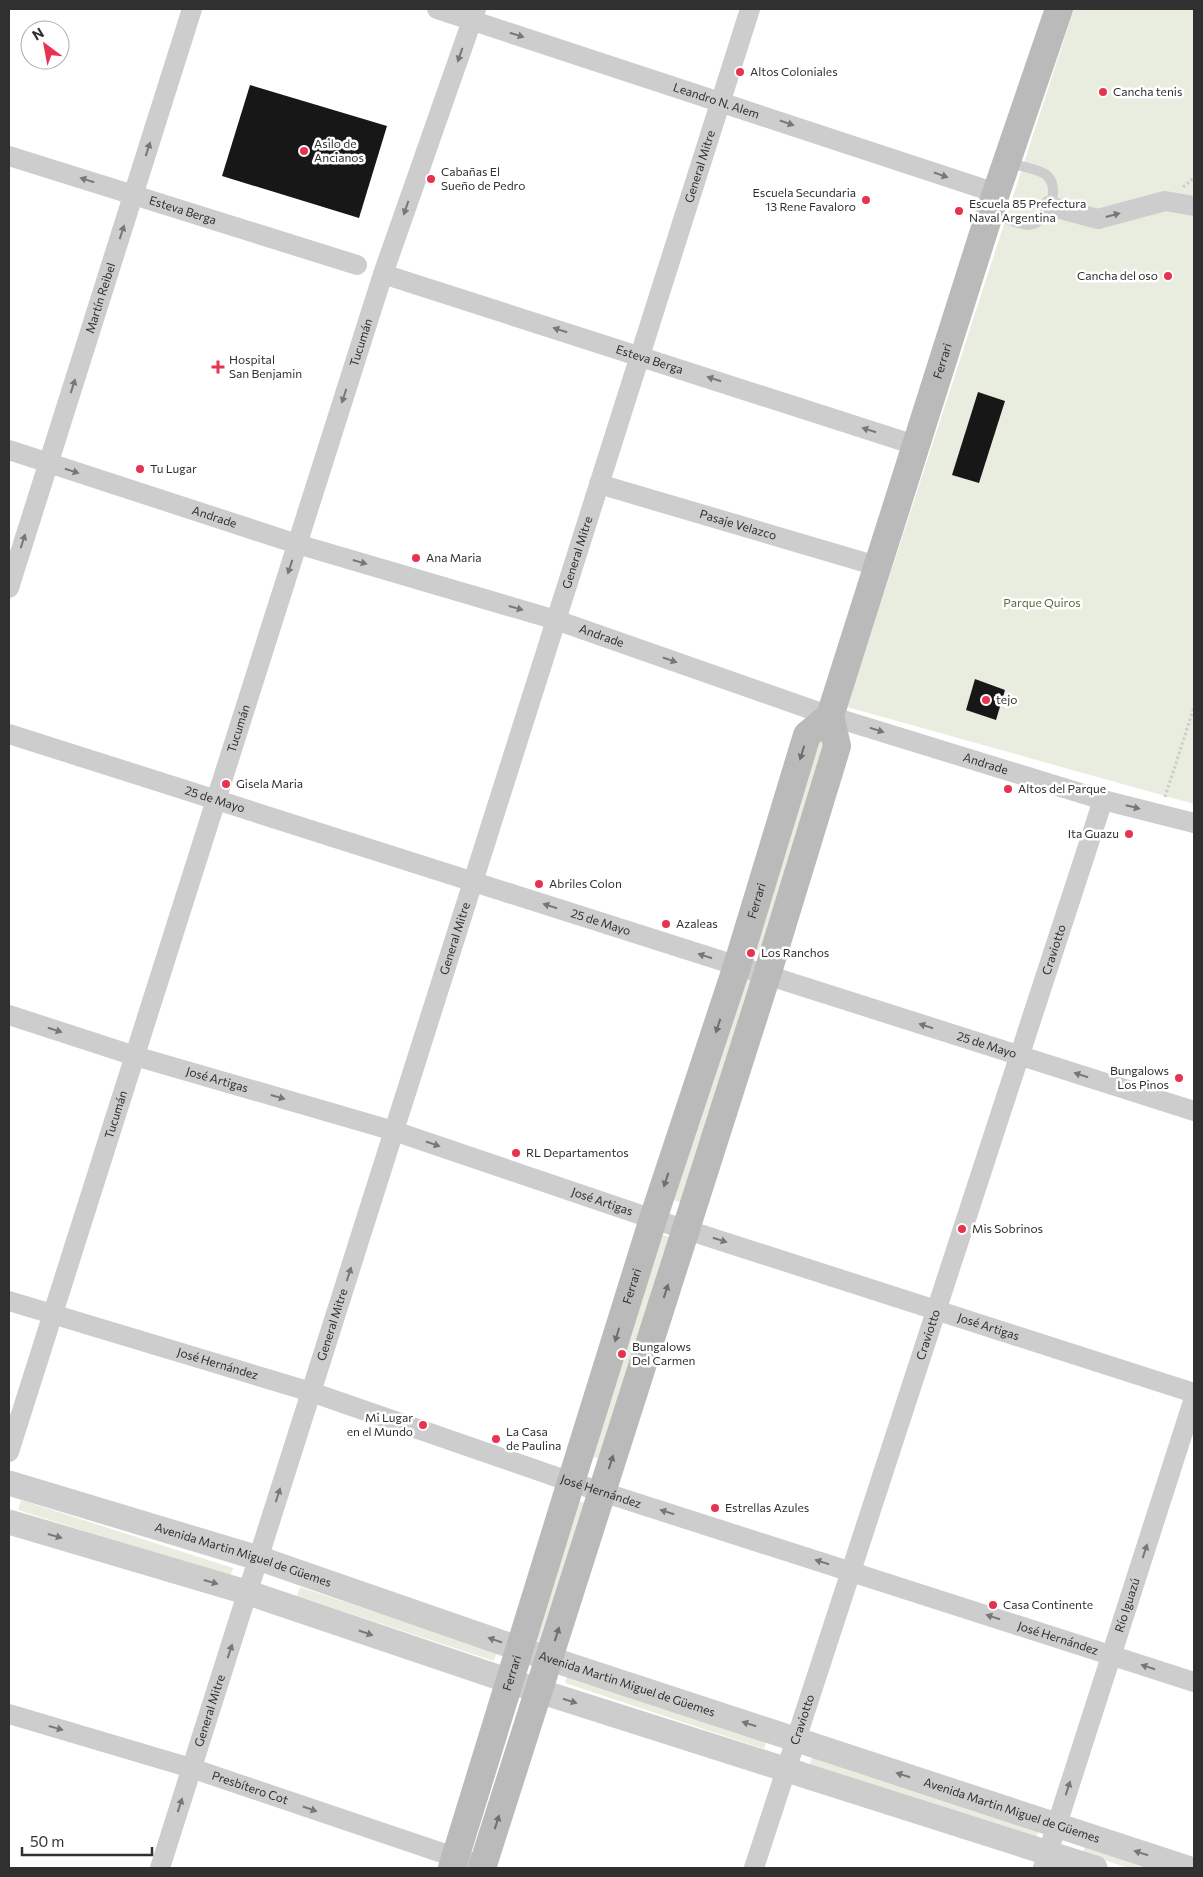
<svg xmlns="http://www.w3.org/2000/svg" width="1203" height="1877" font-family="Commissioner,sans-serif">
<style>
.green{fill:#e8eddf}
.building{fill:#171717}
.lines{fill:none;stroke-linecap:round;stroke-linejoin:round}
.path{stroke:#cdcdcd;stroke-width:3;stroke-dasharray:2.5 2.5;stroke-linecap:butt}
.service{stroke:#cdcdcd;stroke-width:10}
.minor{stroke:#cdcdcd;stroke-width:20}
.tertiary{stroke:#cdcdcd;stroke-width:25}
.secondary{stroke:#bababa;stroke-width:28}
.oneway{fill:#777}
.oneway2{fill:#6e6e6e}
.poi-dot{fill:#e73350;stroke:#fff;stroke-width:2}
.labels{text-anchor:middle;stroke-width:5;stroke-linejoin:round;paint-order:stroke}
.poi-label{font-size:12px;fill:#303030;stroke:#fff;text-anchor:start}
.street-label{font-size:12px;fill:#303030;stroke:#fff}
.park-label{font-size:12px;fill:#586d3d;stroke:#fff}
</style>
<rect width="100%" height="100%" fill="#fff"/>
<g class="green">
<polygon points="1074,9 1194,9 1194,804 847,707"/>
<polygon points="821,727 834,731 764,952 751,949"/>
<polygon points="743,978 756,982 686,1204 673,1200"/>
<polygon points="660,1234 673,1238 603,1460 590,1456"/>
<polygon points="21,1500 233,1568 230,1577 18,1510"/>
<polygon points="575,1500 589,1504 545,1643 532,1639"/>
<polygon points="300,1587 497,1652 494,1661 297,1596"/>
<polygon points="568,1673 767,1739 764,1749 565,1683"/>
<polygon points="813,1754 1039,1829 1036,1839 810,1764"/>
<polygon points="1086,1843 1161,1868 1128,1868 1083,1853"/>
</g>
<g class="building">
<polygon points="250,85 387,126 359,218 222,176"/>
<polygon points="978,392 1005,401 979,483 952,475"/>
<polygon points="975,679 1005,690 996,720 966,710"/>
</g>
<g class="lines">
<g class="path">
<polyline points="1183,187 1194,178"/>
<polyline points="1165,797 1194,707"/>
</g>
<path class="service" d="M 991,213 C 1001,216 1016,224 1028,225 C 1048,225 1063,186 1045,174 C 1035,168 1019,166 1008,163"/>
<g class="minor">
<path id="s1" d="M 437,9 L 996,193"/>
<path id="s2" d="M 9,156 L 357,265"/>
<polyline points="1049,206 1098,219 1165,201 1194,206"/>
<path id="s3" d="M 383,274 L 915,445"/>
<path id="s4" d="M 9,450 L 297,544 L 556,620 L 830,716 L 1103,800 L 1194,823"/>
<path id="s5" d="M 599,484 L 877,566"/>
<path id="s6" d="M 9,588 L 192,9"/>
<path id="s7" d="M 9,734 L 1194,1111"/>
<path id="s8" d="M 9,1015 L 135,1056 L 394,1131 L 653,1219 L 1194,1393"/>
<path id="s9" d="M 9,1301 L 311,1392 L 571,1482 L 1194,1682"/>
<path id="s10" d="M 9,1452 L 383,274 L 476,9"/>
<path id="s11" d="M 9,1714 L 191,1768 L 469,1862"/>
<path id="s12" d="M 160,1868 L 750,9"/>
<path id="s13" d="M 754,1868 L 1103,800"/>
<path id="s14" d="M 1043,1868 L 1194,1398"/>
</g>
<g class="tertiary">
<path id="s15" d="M 9,1483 L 258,1558 L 520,1649 L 1187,1868"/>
<polyline points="9,1522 249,1593 539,1691 1095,1868"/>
</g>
<g class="secondary">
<path id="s16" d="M 452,1868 L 571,1482 L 653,1219 L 737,966 L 807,735 L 830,716"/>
<path id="s17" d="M 482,1868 L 767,975 L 837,746 L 830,716 L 996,193 L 1059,9"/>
</g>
</g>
<defs><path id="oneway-solid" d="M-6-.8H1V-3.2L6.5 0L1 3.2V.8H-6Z" transform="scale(1.25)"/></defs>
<g class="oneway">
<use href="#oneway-solid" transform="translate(517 35) rotate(18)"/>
<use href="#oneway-solid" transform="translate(460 55) rotate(109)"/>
<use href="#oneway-solid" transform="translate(787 123) rotate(19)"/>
<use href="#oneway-solid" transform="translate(148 149) rotate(-72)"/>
<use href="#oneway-solid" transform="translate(941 175) rotate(19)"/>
<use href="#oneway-solid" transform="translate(87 180) rotate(-162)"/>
<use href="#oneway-solid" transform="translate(406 208) rotate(109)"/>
<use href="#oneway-solid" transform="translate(1113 215) rotate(-15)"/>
<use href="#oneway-solid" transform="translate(122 232) rotate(-72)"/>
<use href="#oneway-solid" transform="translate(560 330) rotate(-162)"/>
<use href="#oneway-solid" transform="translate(714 379) rotate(-162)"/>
<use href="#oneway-solid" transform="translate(73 386) rotate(-72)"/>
<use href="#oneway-solid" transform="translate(344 396) rotate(108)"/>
<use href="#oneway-solid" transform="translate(869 430) rotate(-162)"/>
<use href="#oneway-solid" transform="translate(72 471) rotate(18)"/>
<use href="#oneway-solid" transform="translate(23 541) rotate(-72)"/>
<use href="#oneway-solid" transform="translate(360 562) rotate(16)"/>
<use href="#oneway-solid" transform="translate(290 567) rotate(108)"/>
<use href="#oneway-solid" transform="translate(516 608) rotate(16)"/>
<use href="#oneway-solid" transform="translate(670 660) rotate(19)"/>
<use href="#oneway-solid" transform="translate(877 730) rotate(17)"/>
<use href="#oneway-solid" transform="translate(1133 807) rotate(14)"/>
<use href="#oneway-solid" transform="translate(550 906) rotate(-162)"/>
<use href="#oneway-solid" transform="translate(705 956) rotate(-162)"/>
<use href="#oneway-solid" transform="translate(926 1026) rotate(-162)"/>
<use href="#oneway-solid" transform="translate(55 1030) rotate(18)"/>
<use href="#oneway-solid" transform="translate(1081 1075) rotate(-162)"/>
<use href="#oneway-solid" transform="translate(278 1097) rotate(16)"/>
<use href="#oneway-solid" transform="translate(433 1144) rotate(19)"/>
<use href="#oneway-solid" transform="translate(720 1240) rotate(18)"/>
<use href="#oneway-solid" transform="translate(349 1274) rotate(-72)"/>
<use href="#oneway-solid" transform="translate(278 1495) rotate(-72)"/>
<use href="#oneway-solid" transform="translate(667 1512) rotate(-162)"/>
<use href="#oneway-solid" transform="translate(55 1536) rotate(16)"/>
<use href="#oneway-solid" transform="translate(1145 1551) rotate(-72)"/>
<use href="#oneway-solid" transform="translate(822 1562) rotate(-162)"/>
<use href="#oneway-solid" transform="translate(211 1582) rotate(16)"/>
<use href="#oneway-solid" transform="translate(993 1617) rotate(-162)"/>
<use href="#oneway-solid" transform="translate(366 1633) rotate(19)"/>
<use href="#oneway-solid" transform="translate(495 1640) rotate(-161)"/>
<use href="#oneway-solid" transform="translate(230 1651) rotate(-72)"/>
<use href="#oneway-solid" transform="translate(1148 1667) rotate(-162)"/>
<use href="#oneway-solid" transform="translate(570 1701) rotate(18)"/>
<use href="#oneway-solid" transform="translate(749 1724) rotate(-162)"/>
<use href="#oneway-solid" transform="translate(56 1728) rotate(16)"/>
<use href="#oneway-solid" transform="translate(903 1775) rotate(-162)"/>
<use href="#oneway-solid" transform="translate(1068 1788) rotate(-72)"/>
<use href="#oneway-solid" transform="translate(180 1805) rotate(-72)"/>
<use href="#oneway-solid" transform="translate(310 1809) rotate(19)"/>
<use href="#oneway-solid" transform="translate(1141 1853) rotate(-162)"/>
</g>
<g class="oneway2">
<use href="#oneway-solid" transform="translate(802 753) rotate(107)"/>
<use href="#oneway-solid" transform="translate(718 1026) rotate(108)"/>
<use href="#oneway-solid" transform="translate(666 1180) rotate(108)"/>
<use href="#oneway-solid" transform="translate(666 1291) rotate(-72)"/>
<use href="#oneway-solid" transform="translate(617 1335) rotate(107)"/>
<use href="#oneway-solid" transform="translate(611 1462) rotate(-72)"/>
<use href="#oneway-solid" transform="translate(557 1634) rotate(-72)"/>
<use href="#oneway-solid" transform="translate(497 1822) rotate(-72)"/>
</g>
<g class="poi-dot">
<circle cx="740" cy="72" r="5"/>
<circle cx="1103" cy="92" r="5"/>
<circle cx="304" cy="151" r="5"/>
<circle cx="431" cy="179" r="5"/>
<circle cx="866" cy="200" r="5"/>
<circle cx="959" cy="211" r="5"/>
<circle cx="1168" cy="276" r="5"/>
<path d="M215.5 359.5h5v5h5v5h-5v5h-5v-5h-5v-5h5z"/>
<circle cx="140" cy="469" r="5"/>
<circle cx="416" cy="558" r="5"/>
<circle cx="986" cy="700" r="5"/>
<circle cx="226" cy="784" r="5"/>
<circle cx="1008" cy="789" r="5"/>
<circle cx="1129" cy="834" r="5"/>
<circle cx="539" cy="884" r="5"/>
<circle cx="666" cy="924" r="5"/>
<circle cx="751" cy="953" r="5"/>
<circle cx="1179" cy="1078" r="5"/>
<circle cx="516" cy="1153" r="5"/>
<circle cx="962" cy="1229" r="5"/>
<circle cx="622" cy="1354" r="5"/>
<circle cx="423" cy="1425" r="5"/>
<circle cx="496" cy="1439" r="5"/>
<circle cx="715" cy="1508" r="5"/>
<circle cx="993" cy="1605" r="5"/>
</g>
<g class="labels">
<g class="poi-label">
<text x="750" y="76">Altos Coloniales</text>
<text x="1113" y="96">Cancha tenis</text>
<text x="314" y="148">Asilo de<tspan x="314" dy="14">Ancianos</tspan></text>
<text x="441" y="176">Cabañas El<tspan x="441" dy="14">Sueño de Pedro</tspan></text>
<text x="856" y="197" text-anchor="end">Escuela Secundaria<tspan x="856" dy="14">13 Rene Favaloro</tspan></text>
<text x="969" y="208">Escuela 85 Prefectura<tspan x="969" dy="14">Naval Argentina</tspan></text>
<text x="1158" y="280" text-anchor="end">Cancha del oso</text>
<text x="229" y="364">Hospital<tspan x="229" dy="14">San Benjamin</tspan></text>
<text x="150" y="473">Tu Lugar</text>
<text x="426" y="562">Ana Maria</text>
<text x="996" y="704">tejo</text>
<text x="236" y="788">Gisela Maria</text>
<text x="1018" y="793">Altos del Parque</text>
<text x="1119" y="838" text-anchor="end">Ita Guazu</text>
<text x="549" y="888">Abriles Colon</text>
<text x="676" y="928">Azaleas</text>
<text x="761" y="957">Los Ranchos</text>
<text x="1169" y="1075" text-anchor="end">Bungalows<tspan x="1169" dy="14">Los Pinos</tspan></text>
<text x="526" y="1157">RL Departamentos</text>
<text x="972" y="1233">Mis Sobrinos</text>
<text x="632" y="1351">Bungalows<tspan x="632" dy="14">Del Carmen</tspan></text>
<text x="413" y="1422" text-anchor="end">Mi Lugar<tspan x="413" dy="14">en el Mundo</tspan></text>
<text x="506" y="1436">La Casa<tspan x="506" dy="14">de Paulina</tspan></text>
<text x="725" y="1512">Estrellas Azules</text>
<text x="1003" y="1609">Casa Continente</text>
</g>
<g class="street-label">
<text dy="4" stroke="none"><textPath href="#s1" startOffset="294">Leandro N. Alem</textPath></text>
<text dy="4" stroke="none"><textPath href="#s12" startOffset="1785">General Mitre</textPath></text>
<text dy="4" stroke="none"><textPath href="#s2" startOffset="182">Esteva Berga</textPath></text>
<text dy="4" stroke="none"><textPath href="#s6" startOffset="304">Martín Reibel</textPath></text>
<text dy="4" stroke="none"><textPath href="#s10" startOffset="1164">Tucumán</textPath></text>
<text dy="4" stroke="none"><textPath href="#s3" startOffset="280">Esteva Berga</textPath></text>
<text dy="4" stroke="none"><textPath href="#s17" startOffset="1580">Ferrari</textPath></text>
<text dy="4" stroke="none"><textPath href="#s4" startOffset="216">Andrade</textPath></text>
<text dy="4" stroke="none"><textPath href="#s5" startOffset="145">Pasaje Velazco</textPath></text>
<text dy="4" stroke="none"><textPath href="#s12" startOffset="1380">General Mitre</textPath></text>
<text dy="4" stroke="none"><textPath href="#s4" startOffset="621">Andrade</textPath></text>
<text dy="4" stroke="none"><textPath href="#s10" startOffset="759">Tucumán</textPath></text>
<text dy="4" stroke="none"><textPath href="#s4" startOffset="1026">Andrade</textPath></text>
<text dy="4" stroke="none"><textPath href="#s7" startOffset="216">25 de Mayo</textPath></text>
<text dy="4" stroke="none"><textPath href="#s16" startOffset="1014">Ferrari</textPath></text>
<text dy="4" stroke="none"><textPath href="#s7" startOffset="621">25 de Mayo</textPath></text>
<text dy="4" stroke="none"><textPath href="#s12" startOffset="975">General Mitre</textPath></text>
<text dy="4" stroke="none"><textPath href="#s13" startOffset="966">Craviotto</textPath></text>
<text dy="4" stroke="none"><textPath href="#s7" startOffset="1026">25 de Mayo</textPath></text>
<text dy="4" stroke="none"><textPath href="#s8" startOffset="218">José Artigas</textPath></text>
<text dy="4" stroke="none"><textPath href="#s10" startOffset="354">Tucumán</textPath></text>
<text dy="4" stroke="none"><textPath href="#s8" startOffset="622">José Artigas</textPath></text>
<text dy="4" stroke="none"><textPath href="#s16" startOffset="609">Ferrari</textPath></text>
<text dy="4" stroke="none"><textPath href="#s12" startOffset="570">General Mitre</textPath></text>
<text dy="4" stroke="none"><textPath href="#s8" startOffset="1028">José Artigas</textPath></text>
<text dy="4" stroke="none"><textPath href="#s13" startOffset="561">Craviotto</textPath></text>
<text dy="4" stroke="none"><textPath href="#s9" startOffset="218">José Hernández</textPath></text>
<text dy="4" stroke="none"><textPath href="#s9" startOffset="622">José Hernández</textPath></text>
<text dy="4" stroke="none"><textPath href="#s15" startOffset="245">Avenida Martin Miguel de Güemes</textPath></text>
<text dy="4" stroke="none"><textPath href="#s14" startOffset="276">Río Iguazú</textPath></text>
<text dy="4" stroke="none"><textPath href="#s9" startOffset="1102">José Hernández</textPath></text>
<text dy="4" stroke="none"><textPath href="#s16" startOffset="204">Ferrari</textPath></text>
<text dy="4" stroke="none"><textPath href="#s15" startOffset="650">Avenida Martin Miguel de Güemes</textPath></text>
<text dy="4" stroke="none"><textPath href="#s12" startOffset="165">General Mitre</textPath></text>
<text dy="4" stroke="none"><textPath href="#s13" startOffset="156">Craviotto</textPath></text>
<text dy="4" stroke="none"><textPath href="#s11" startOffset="252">Presbítero Cot</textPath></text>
<text dy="4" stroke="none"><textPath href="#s15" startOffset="1055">Avenida Martin Miguel de Güemes</textPath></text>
</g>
<g class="park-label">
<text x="1042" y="607">Parque Quiros</text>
</g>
</g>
<rect width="1203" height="1877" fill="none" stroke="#303030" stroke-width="20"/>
<g transform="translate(45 45) rotate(328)"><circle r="24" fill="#ffffff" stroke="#acacac"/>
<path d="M0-4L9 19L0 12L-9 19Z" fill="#e73350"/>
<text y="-8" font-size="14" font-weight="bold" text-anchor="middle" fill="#303030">N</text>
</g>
<path d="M22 1847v8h130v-8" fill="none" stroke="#303030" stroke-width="2.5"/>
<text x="30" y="1847" font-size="15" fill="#303030" stroke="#ffffff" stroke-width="4" paint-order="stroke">50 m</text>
</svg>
